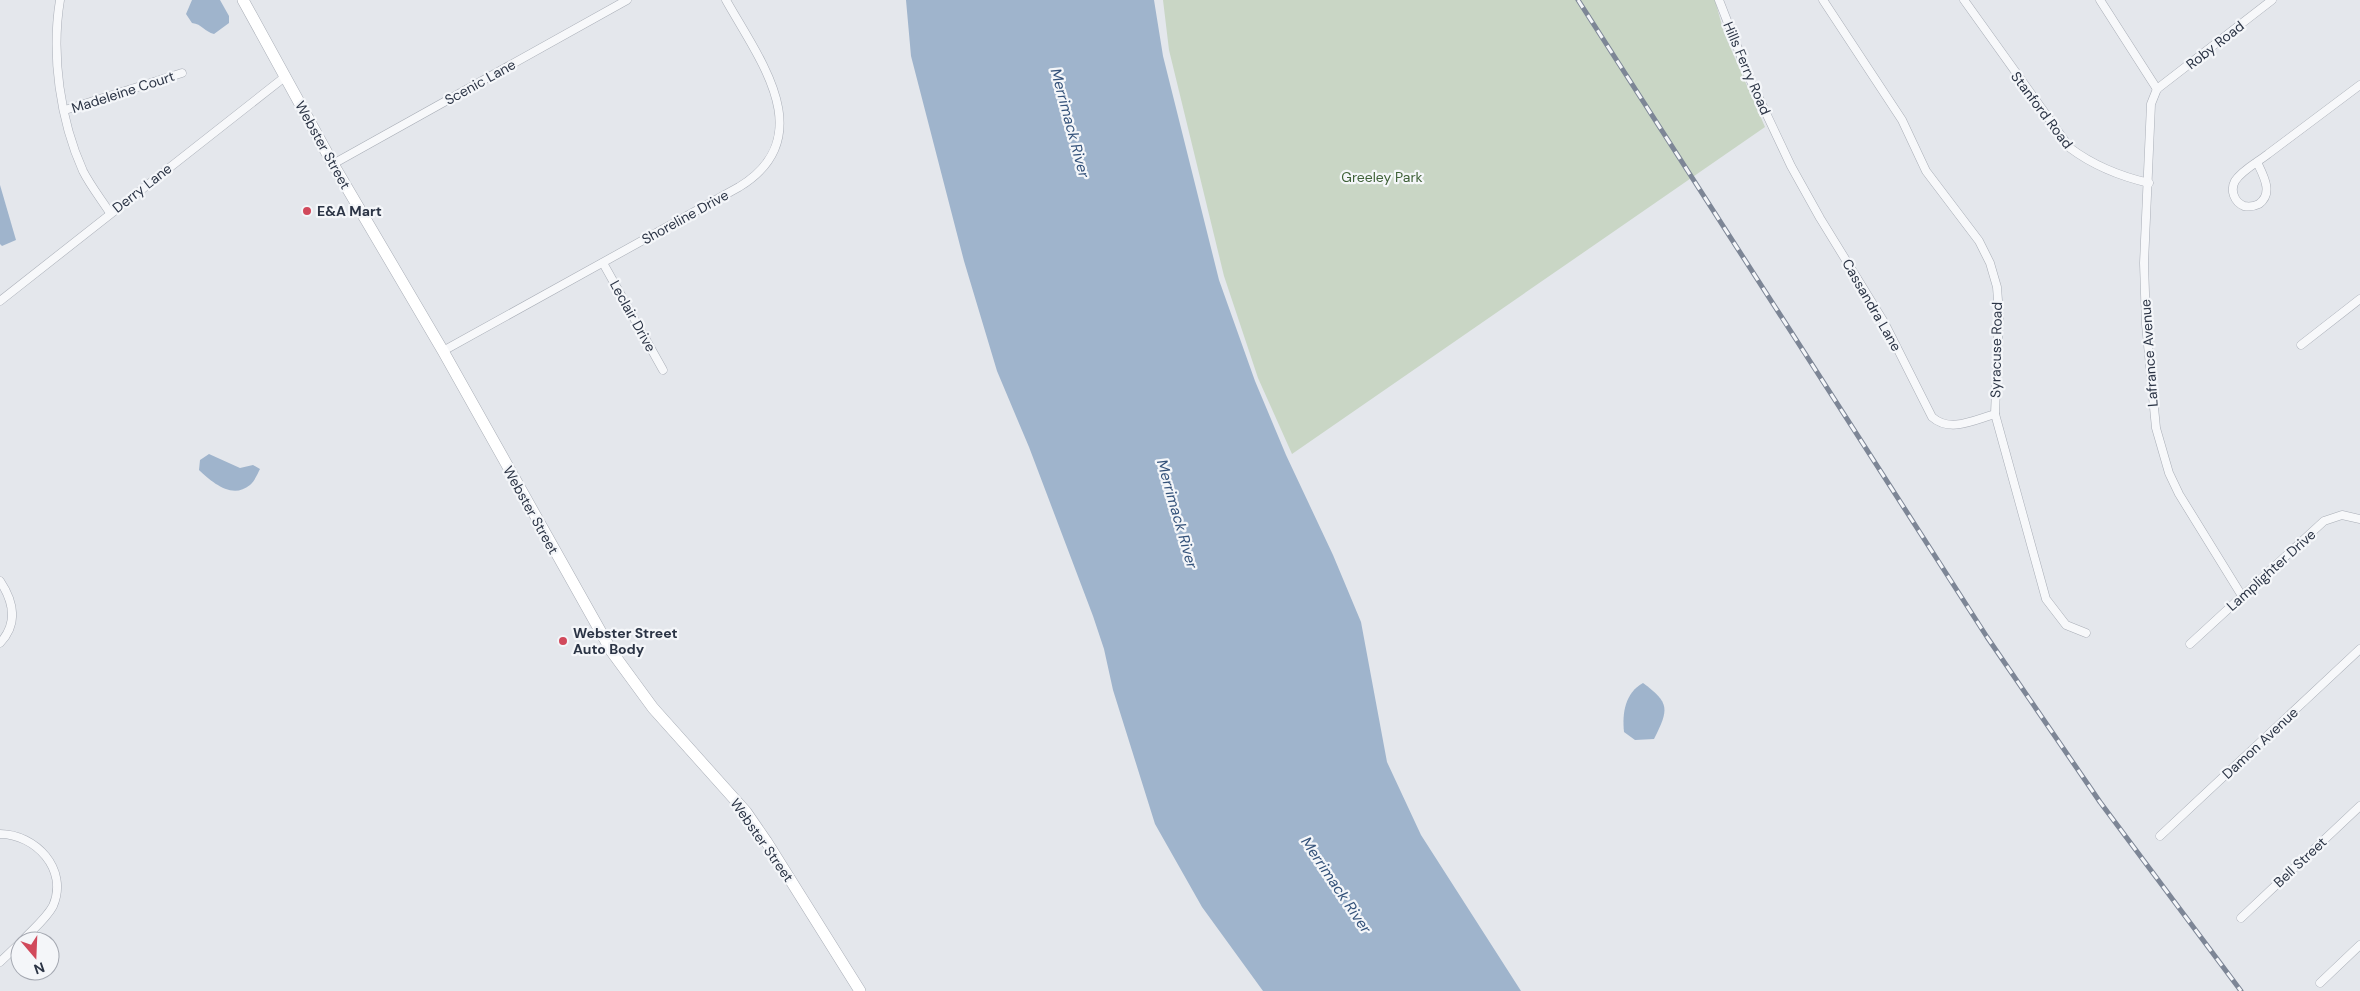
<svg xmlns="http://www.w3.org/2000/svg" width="2360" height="991" font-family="'DM Sans',sans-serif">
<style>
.green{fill:#c9d6c5}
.water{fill:#9fb4cc}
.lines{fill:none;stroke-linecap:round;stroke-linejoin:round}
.street-casing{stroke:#a9aeb7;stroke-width:9}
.secondary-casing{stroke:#a9aeb7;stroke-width:12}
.street{stroke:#f7f8fa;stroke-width:8}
.secondary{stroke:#fff;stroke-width:11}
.rail-casing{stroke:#7d8696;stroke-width:5}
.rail{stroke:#f4f6f9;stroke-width:3;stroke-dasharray:9;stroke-linecap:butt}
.poi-dot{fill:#d1495b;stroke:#f4f6f9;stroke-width:2}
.labels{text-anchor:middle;stroke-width:4.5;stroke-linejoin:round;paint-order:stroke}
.street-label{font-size:14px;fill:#2b3445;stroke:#f4f6f9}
.park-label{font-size:14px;fill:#3f6138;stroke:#f4f6f9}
.poi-label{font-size:14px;font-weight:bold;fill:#2b3445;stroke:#f4f6f9;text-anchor:start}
.water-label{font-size:15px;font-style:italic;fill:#34527a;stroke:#f4f6f9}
</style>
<rect width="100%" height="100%" fill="#e4e7ec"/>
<polygon class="green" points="1163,0 1715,0 1724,33 1765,127 1292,454 1258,378 1224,276 1169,50"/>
<g class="water">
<path d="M 192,0 L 220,0 L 229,16 L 229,23 L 214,34 C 205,32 202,24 192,23 L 186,14 Z"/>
<polygon points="906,0 1154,0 1163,56 1219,280 1255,381 1286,455 1333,555 1361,622 1387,762 1421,835 1521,991 1263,991 1202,907 1155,824 1113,690 1104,649 1093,616 1029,447 997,371 964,261 911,56"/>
<polygon points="0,185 16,240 2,246 0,244"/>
<path d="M 209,454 L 240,468 L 253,465 L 260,469 C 258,473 254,482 250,485 C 232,500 212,482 199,470 L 200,460 Z"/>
<path d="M 1643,683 C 1670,703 1669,709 1654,739 L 1635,740 L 1624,732 C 1622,713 1625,693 1643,683 Z"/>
</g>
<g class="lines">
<defs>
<g id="street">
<path d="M 60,0 C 51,55 60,120 83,171 C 90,185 101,199 110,213"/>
<path d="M 1719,0 L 1749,77 L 1791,166 L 1820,218 L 1884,322 L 1932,417 C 1950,433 1974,420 1995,414"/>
<polyline points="1823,0 1902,120 1926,171 1979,241 1990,263 1997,287 1999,314 1995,414 2046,599 2066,625 2086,633"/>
<path d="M 1964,0 L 2070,148 C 2094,166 2119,176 2149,183"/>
<polyline points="2100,0 2157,89"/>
<polyline points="2157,89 2151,104 2144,263 2146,324 2156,428 2169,473 2179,494 2242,596"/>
<polyline points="2157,89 2272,0"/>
<polyline points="65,110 182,73"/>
<path d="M 2257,162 C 2263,175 2274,193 2259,204 C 2255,206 2249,207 2244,206 C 2234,202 2230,190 2235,181 C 2242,170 2258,162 2268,154 C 2299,131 2329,108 2360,85"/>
<polyline points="333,164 627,0"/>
<polyline points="603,263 663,370"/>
<polyline points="0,301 286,76"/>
<polyline points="2301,345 2360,299"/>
<path d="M 443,351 L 739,187 C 821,137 759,59 726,0"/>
<path d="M 0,581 C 14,602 18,624 0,643"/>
<polyline points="2190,644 2324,521 2342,515 2360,519"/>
<path d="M 0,834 C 35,834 69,869 53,906 C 46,919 32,930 22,941"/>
<polyline points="2160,836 2360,649"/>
<polyline points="2241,918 2360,806"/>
<polyline points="0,962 20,943"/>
<polyline points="2320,983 2360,945"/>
</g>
<polyline id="secondary" points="243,0 333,164 443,351 612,652 653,708 746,812 766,841 860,991"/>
</defs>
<use href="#street" class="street-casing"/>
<use href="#secondary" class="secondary-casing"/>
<use href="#street" class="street"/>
<use href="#secondary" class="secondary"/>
<defs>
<polyline id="rail" points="1578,0 1987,637 2100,802 2241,991"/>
</defs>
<use href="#rail" class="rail-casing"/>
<use href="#rail" class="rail"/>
</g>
<g class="poi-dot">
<circle cx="307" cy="211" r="5"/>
<circle cx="563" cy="641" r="5"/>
</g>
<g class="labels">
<g class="street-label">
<text transform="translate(2215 45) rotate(-38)" y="5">Roby Road</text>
<text transform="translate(1747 68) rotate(67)" y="5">Hills Ferry Road</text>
<text transform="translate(480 82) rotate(-29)" y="5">Scenic Lane</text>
<text transform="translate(123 92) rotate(-18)" y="5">Madeleine Court</text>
<text transform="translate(2042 110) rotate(53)" y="5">Stanford Road</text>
<text transform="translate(323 145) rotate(61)" y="5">Webster Street</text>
<text transform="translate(142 188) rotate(-38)" y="5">Derry Lane</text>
<text transform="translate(685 217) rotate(-29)" y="5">Shoreline Drive</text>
<text transform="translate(1872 305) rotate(60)" y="5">Cassandra Lane</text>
<text transform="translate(633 316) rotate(61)" y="5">Leclair Drive</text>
<text transform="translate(1996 350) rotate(-89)" y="5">Syracuse Road</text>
<text transform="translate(2149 353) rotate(-94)" y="5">Lafrance Avenue</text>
<text transform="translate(531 510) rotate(61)" y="5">Webster Street</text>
<text transform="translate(2271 570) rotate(-42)" y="5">Lamplighter Drive</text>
<text transform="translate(2260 743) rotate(-43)" y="5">Damon Avenue</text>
<text transform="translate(762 840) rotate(55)" y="5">Webster Street</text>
<text transform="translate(2300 862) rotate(-43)" y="5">Bell Street</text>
</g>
<g class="park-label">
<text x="1382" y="182">Greeley Park</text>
</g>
<g class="poi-label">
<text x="317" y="216">E&amp;A Mart</text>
<text x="573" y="638">Webster Street<tspan x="573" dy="16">Auto Body</tspan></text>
</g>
<g class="water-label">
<text transform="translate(1070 123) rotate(75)" y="5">Merrimack River</text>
<text transform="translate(1177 514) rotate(74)" y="5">Merrimack River</text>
<text transform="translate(1336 885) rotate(56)" y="5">Merrimack River</text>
</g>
</g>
<g transform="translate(35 956) rotate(161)"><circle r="24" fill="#f4f6f9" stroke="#a4a8b1"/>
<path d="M0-4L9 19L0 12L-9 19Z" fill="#d1495b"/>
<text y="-8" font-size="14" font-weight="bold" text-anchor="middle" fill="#2b3445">N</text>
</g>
</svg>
